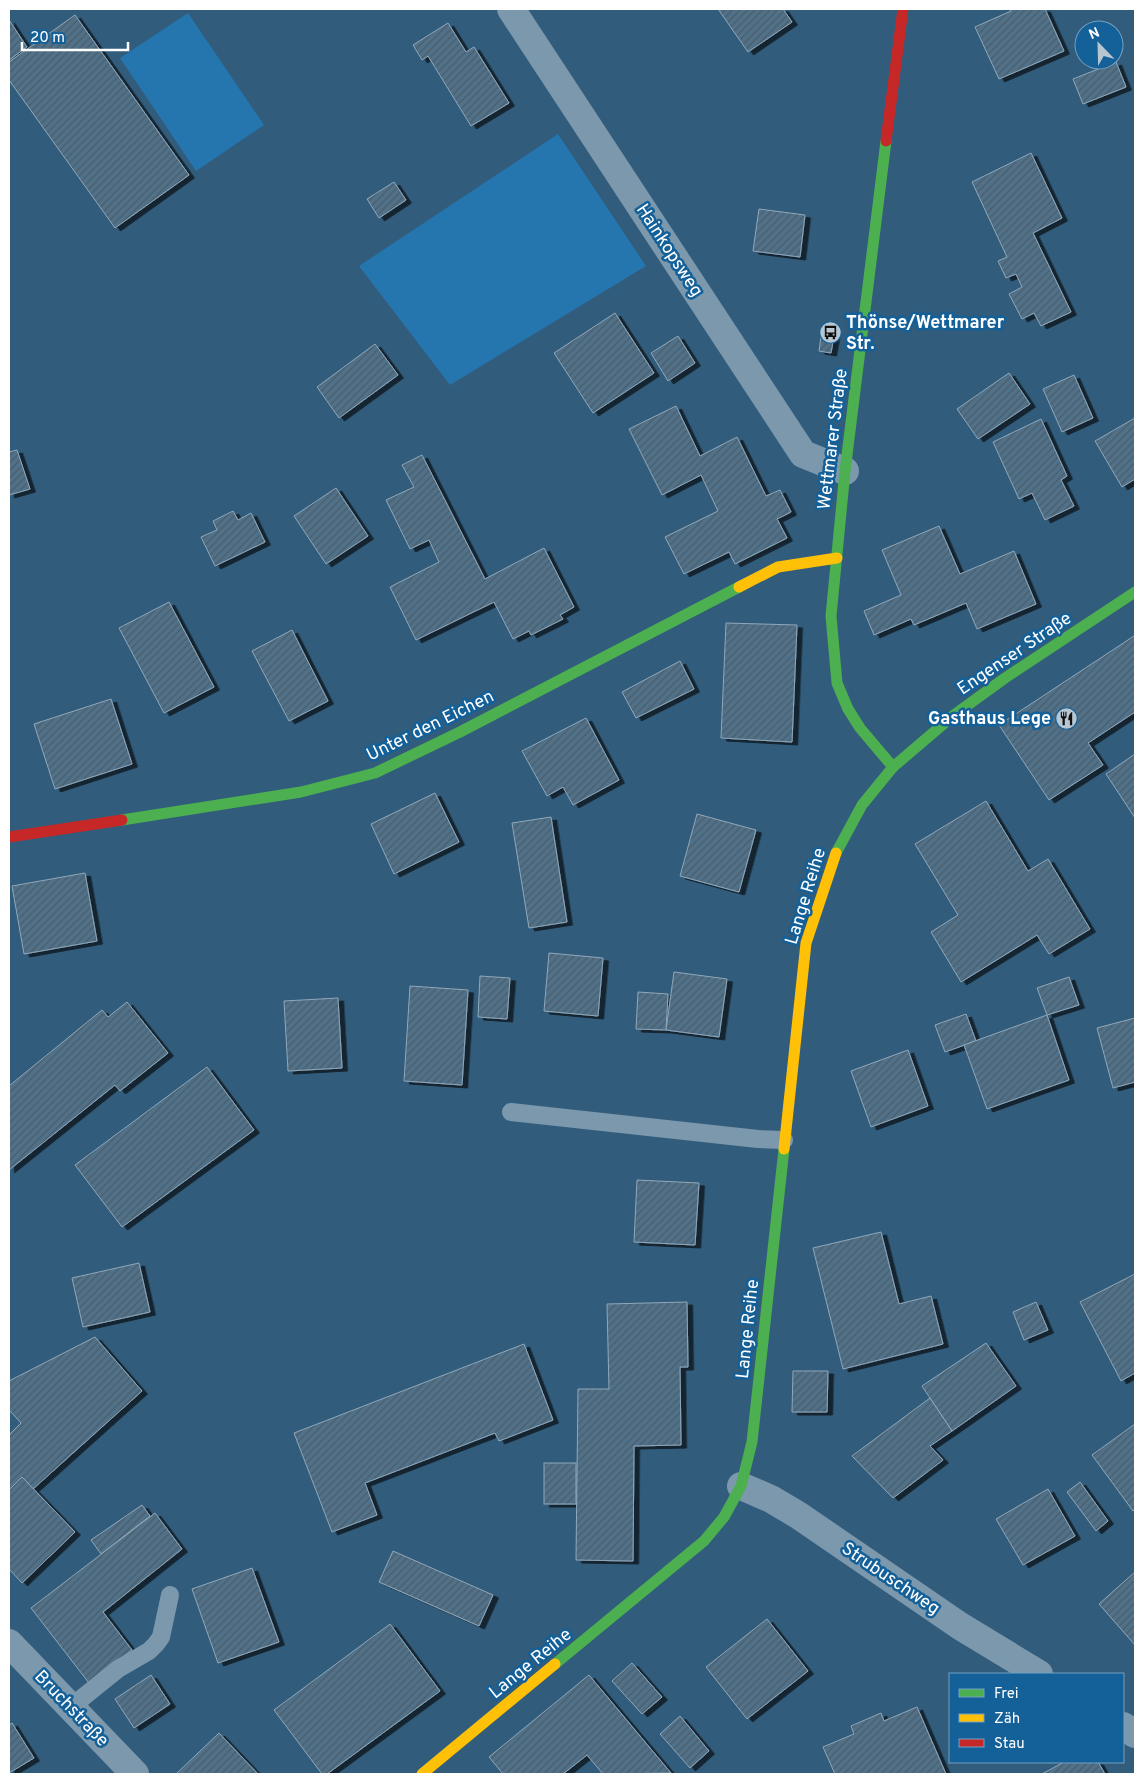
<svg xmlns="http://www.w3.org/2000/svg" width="1144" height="1783" font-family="Overpass,sans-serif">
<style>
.green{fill:#2575ae}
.building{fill:url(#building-hatch);stroke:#90a8ba;filter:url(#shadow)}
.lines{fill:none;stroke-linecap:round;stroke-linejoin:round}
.lane{stroke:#7c98ad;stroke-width:18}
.street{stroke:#7c98ad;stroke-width:28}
.fast{stroke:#4caf50;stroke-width:11}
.slow{stroke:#ffc107;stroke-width:11}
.jam{stroke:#c62828;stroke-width:11}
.labels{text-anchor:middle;stroke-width:5;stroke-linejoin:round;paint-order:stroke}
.street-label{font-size:18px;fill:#fff;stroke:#146099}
.poi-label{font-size:18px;font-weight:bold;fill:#fff;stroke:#146099;text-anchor:start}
</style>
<defs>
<pattern id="building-hatch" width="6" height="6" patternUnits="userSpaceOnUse" patternTransform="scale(1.25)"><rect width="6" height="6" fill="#50718a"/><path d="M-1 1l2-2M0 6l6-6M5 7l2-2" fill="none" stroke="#4e5b65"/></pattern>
<filter id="shadow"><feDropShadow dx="5.5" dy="3" stdDeviation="0" flood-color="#0009"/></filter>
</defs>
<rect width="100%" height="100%" fill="#325c7b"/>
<g class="green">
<polygon points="188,13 264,125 196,171 120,58"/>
<polygon points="558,134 646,266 450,385 359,266"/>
</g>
<g class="building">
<polygon points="718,9 783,9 792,22 748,52"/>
<polygon points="1010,9 1045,9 1064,51 999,79 975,27 1011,11"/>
<polygon points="75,15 189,175 115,228 9,80 9,62"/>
<polygon points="9,20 27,47 9,60"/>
<polygon points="448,23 466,52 474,47 509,103 471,126 428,56 422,60 413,45"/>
<polygon points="1116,62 1126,87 1083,104 1073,79"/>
<polygon points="1031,153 1062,218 1033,233 1071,312 1041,326 1034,313 1022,319 1009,294 1022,287 1016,274 1006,278 998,261 1007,257 972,182"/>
<polygon points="394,182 406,200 379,218 367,199"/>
<polygon points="759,209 805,215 800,257 753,251"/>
<polygon points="615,313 654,373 593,413 554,353"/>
<polygon points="822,329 835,330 831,353 819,351"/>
<polygon points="678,336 695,363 668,381 651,353"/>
<polygon points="375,344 398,375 339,418 317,387"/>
<polygon points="1009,373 1030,404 978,439 957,409"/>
<polygon points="1074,375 1093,418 1062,432 1043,389"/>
<polygon points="676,406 700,456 737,437 766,496 780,490 791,512 777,519 787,538 735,564 729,552 684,574 665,537 718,511 701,475 662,495 629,429"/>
<polygon points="1135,418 1135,479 1122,487 1095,441"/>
<polygon points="1041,419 1067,476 1061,480 1074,506 1045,520 1032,493 1019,499 993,442"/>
<polygon points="17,450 30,489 9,495 9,452"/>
<polygon points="422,455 485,579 544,548 574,607 560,615 563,619 531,635 529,631 513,639 494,602 416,640 390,587 439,562 429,540 410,549 386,500 414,487 402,465"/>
<polygon points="336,488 368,536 326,564 294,516"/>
<polygon points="233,511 238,520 251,513 265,542 215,566 201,537 217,530 213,521"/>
<polygon points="939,526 960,574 1014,551 1036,604 977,629 966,603 914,625 911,619 874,635 864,611 901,595 882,550"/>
<polygon points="169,602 214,687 164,713 119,628"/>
<polygon points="726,623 797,625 792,742 721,738"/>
<polygon points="292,630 328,701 289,721 252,651"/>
<polygon points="1134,636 1135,639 1135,712 1088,743 1103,765 1049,800 999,725"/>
<polygon points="680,661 694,689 636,718 622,692"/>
<polygon points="111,699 132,764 55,789 34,724"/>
<polygon points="586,718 619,780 573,805 563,787 547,796 522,751"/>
<polygon points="1135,754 1135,818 1106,774"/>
<polygon points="435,793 459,842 394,874 371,824"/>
<polygon points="986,801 1028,871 1048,859 1090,929 1049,954 1037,935 961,982 931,932 958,915 915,844"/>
<polygon points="697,814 756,830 739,892 680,876"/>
<polygon points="551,817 567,922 529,928 512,823"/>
<polygon points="85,873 97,941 24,954 12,886"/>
<polygon points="549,953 603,958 598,1016 544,1011"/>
<polygon points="674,972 727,979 719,1037 666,1030"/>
<polygon points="480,976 510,978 507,1019 478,1017"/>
<polygon points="1069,977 1079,1005 1047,1015 1037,988"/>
<polygon points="410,986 468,990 462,1085 404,1081"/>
<polygon points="638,992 668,994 666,1030 636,1029"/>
<polygon points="338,998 342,1068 288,1071 284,1001"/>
<polygon points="127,1002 168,1053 120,1091 115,1085 9,1170 9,1086 102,1010 108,1017"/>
<polygon points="966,1014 976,1041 945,1052 935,1025"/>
<polygon points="1047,1015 1069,1080 987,1109 964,1045"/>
<polygon points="1135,1018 1135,1082 1113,1088 1097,1028"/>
<polygon points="908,1050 928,1106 871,1127 851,1071"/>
<polygon points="207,1067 254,1130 122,1227 75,1165"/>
<polygon points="637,1180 699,1183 695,1245 634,1242"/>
<polygon points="881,1232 899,1304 931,1296 943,1344 843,1369 813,1248"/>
<polygon points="139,1263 150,1312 83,1327 72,1278"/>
<polygon points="1135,1274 1135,1373 1121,1381 1080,1302"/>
<polygon points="687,1302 688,1367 680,1367 681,1445 634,1446 633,1561 576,1560 578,1389 609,1389 607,1304"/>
<polygon points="1036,1302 1048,1330 1024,1340 1013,1312"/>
<polygon points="95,1337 142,1391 33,1489 22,1477 9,1490 9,1435 21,1423 9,1410 9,1381"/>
<polygon points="986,1343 1016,1386 952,1431 922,1386"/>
<polygon points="524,1344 553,1420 499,1441 495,1433 365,1483 377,1515 332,1532 294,1433"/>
<polygon points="793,1371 828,1371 827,1412 792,1412"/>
<polygon points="930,1398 952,1431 930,1446 943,1460 893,1498 852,1456"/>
<polygon points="1135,1424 1135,1509 1133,1511 1092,1455"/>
<rect x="544" y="1463" width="32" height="41"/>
<polygon points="22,1477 75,1532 22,1583 9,1569 9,1490"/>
<polygon points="1080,1482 1108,1521 1096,1531 1067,1492"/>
<polygon points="1048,1489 1075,1536 1023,1565 996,1519"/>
<polygon points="142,1505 150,1516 101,1554 91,1540"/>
<polygon points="155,1513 182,1549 103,1612 132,1650 89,1683 31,1608"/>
<polygon points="393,1551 493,1595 479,1626 379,1582"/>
<polygon points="252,1568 279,1642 218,1663 192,1589"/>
<polygon points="1135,1572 1135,1645 1099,1604"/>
<polygon points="767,1619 808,1671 747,1719 706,1667"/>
<polygon points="390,1624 440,1691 327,1774 322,1774 274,1710"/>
<polygon points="632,1663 662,1697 642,1714 612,1681"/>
<polygon points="151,1675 170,1704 134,1728 115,1699"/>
<polygon points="589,1675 671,1773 603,1774 587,1755 563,1774 503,1774 489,1757"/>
<polygon points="917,1707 946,1774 835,1774 823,1747 854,1734 851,1726 881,1713 884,1721"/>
<polygon points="680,1716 709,1751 690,1768 660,1734"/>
<polygon points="12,1723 34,1758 9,1773 9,1725"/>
<polygon points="219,1733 258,1774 176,1774"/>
<polygon points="1064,1762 1098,1762 1105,1774 1042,1774"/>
</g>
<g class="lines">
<g class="lane">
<polyline points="511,1112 758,1139 784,1140"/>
<polyline points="71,1707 118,1669 149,1651 156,1644 161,1637 170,1595"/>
</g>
<g class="street">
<polyline points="511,9 803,454 845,471"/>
<polyline points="741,1486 771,1499 798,1515 960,1626 1039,1674"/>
<polyline points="9,1643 135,1774"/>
<polyline points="1123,1726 1135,1734"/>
</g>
<g class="fast">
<polyline points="886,141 845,471 831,616 837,683 848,709 860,728 893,767"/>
<polyline points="122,820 301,792 375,773 460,732 739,587"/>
<polyline points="836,853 862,805 893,767 954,715 1005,678 1135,592"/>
<polyline points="555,1664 704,1541 724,1517 741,1486 752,1442 784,1149"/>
</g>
<g class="slow">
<polyline points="739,587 778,567 837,558"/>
<polyline points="784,1149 806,943 836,853"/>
<polyline points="422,1774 555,1664"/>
</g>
<g class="jam">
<polyline points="886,141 903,9"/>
<polyline points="9,837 122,820"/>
</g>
</g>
<defs>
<symbol id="bus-disc" viewBox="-11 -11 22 22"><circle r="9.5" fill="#b7c6d1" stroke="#146099"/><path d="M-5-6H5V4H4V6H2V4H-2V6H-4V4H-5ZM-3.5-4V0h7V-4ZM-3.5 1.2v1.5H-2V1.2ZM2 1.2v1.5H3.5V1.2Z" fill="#111"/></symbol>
<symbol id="restaurant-disc" viewBox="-11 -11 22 22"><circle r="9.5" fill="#b7c6d1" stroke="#146099"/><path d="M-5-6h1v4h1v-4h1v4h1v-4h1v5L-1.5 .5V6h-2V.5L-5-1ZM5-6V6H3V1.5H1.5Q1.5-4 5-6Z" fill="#111"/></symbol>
</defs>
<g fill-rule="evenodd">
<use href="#bus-disc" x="818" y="320" width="25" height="25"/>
<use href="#restaurant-disc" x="1054" y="706" width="25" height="25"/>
</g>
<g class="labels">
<g class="street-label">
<text transform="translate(670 250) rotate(57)" y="6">Hainkopsweg</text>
<text transform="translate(832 439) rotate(-83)" y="6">Wettmarer Straße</text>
<text transform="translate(1014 653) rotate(-34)" y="6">Engenser Straße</text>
<text transform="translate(430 725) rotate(-26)" y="6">Unter den Eichen</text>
<text transform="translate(805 896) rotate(-73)" y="6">Lange Reihe</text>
<text transform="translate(747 1329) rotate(-84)" y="6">Lange Reihe</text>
<text transform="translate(891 1578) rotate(34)" y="6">Strubuschweg</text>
<text transform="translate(530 1663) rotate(-39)" y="6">Lange Reihe</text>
<text transform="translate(72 1708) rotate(46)" y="6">Bruchstraße</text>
</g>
<g class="poi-label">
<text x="846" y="328">Thönse/Wettmarer<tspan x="846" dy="21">Str.</tspan></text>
<text x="1051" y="724" text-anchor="end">Gasthaus Lege</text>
</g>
</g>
<rect width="1144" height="1783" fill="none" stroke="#ffffff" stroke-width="20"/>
<rect x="949" y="1673" width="175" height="90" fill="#146099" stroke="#72a0c2"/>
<rect x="959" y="1689" width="25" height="8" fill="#4caf50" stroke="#72a0c2"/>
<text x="994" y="1698" font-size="15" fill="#ffffff">Frei</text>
<rect x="959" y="1714" width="25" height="8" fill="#ffc107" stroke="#72a0c2"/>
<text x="994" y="1723" font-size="15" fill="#ffffff">Zäh</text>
<rect x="959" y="1739" width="25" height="8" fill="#c62828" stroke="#72a0c2"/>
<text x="994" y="1748" font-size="15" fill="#ffffff">Stau</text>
<g transform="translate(1099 45) rotate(337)"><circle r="24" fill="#146099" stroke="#72a0c2"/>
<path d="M0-4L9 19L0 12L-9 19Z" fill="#b7c6d1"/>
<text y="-8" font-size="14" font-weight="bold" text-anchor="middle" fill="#ffffff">N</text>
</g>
<path d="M22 42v8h106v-8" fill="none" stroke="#ffffff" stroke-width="2.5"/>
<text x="30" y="42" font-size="15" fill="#ffffff" stroke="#146099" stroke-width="4" paint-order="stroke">20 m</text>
</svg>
